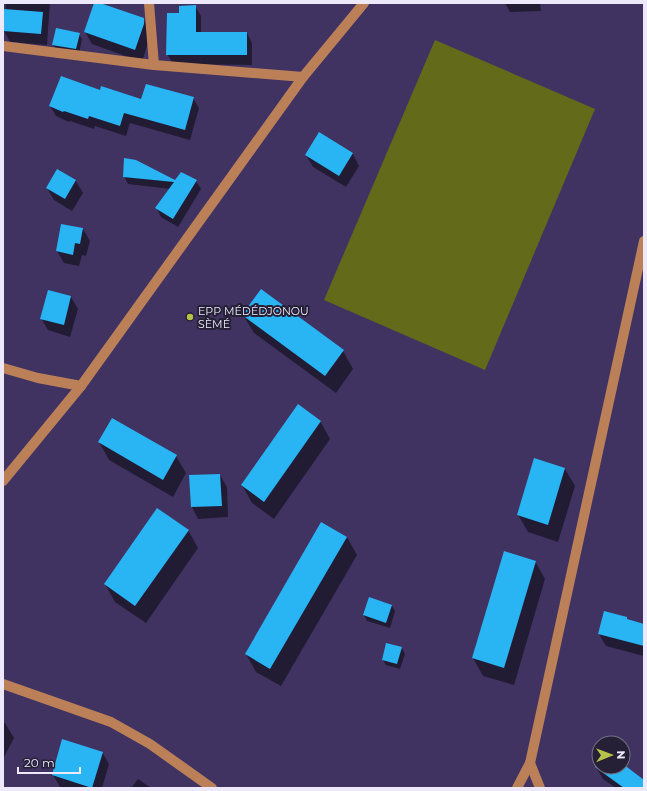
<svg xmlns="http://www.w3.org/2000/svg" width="647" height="791" font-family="Montserrat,sans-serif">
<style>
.green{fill:#636a19}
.shadow{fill:#0007}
.building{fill:#29b4f3}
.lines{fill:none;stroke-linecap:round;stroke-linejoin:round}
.minor{stroke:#bb8058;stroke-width:10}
.poi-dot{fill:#b6c149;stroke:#252035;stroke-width:1.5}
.labels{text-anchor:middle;stroke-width:4;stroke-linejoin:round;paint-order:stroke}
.poi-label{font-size:11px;fill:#ede9fb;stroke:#252035;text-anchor:start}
</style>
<rect width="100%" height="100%" fill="#403362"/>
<polygon class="green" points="435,40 595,109 485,370 324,300"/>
<g class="shadow">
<polygon points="6,3 50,3 47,45 10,42 4,31"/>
<polygon points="95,3 143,19 150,31 150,36 142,62 92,44 85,32"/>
<polygon points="505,3 540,3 541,11 510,12"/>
<polygon points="195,6 201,16 201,33 247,33 252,43 252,65 173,64 167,54 181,14"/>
<polygon points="79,34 82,39 79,54 57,50 53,45"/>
<polygon points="101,92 142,100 193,98 199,108 190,140 130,123 126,136 95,126 94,129 70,121 69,122 56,116 50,106"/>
<polygon points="353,154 359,166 346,187 313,167 306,155"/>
<polygon points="57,171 76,181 83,193 72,211 54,200 47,188"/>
<polygon points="124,176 175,181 196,181 201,189 178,227 161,217 157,209 170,189 128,184"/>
<polygon points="83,229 90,241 86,256 82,255 79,266 64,263 57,251"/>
<polygon points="71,297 78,309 70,337 48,330 41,318"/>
<polygon points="243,315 343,351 353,369 336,393 254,333"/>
<polygon points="320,421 330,439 274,519 252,503 242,485"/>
<polygon points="99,442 176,456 186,473 173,497 109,460"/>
<polygon points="565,469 575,486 558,542 528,532 518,515"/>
<polygon points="220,475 227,487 228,517 198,519 192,507"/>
<polygon points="188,530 198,548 146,623 115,602 105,584"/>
<polygon points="347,537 357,555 281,686 256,672 246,654"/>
<polygon points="535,561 545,579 514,685 483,676 473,658"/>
<polygon points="392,606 395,611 390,628 367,621 364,615"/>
<polygon points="644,625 644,656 606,646 599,634"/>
<polygon points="402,648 405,654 400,669 386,665 383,660"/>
<polygon points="3,722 5,723 14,738 3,759"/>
<polygon points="102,752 109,764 102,788 60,787 53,775"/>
<polygon points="599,763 599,767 623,767 623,766 644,781 644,788 616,788 603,779 596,767"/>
<polygon points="138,779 151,788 131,788"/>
</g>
<g class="building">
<polygon points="94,3 100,3 144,18 144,24 135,50 84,32"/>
<polygon points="196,5 196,32 247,32 247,55 166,55 167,13 179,13 179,6"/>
<polygon points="4,9 43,12 41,34 3,31"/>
<polygon points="56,28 80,33 76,49 52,45"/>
<polygon points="61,76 100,90 101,86 141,99 146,84 194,97 185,130 124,113 120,126 89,116 88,119 64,111 63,112 49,106"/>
<polygon points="319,132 353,153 339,176 305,155"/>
<polygon points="124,158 136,160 175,180 181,172 197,180 173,219 155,208 174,182 123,177"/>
<polygon points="57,169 76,180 65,199 46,188"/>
<polygon points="61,224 83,228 80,244 75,243 73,255 56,251"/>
<polygon points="261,289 344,350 325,376 242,315"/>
<polygon points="48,290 71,296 64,325 40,319"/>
<polygon points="298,404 321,421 264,502 241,485"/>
<polygon points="112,418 177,455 163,480 98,442"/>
<polygon points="534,458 565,468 548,525 517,515"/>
<polygon points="220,474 222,506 191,507 189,475"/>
<polygon points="157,508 189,530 135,606 104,584"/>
<polygon points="321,522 347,537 270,669 245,654"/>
<polygon points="504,551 536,561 504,668 472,658"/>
<polygon points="369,597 392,605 386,623 363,615"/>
<polygon points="604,611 627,617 627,619 644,624 644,646 598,634"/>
<polygon points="386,643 402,647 397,664 382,660"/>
<polygon points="62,739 103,752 92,788 52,775"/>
<polygon points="599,761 599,767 623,767 623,764 644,780 644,788 624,788 595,767"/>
</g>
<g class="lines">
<g class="minor">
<polyline points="149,3 154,65"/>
<polyline points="3,46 154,65 303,77"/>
<polyline points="3,368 38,378 81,386"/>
<polyline points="3,481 81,386 303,77 364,3"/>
<polyline points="3,684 111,722 150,744 212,788"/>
<polyline points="530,763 540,788"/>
<polyline points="517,788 530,763 644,241"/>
</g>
</g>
<circle class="poi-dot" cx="190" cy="317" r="4"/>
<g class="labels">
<g class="poi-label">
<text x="198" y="315">EPP MÉDÉDJONOU<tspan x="198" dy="13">SÈMÉ</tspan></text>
</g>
</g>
<rect width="647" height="791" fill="none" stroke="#ede9fb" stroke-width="8"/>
<g transform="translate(611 755) rotate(89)"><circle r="19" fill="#252035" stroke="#757084"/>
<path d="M0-3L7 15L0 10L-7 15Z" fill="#b6c149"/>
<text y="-6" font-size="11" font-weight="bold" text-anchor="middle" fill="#ede9fb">N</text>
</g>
<path d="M18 767v6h62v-6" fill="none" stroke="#ede9fb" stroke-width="2"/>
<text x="24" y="767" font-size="12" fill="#ede9fb" stroke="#252035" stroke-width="3" paint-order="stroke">20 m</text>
</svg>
